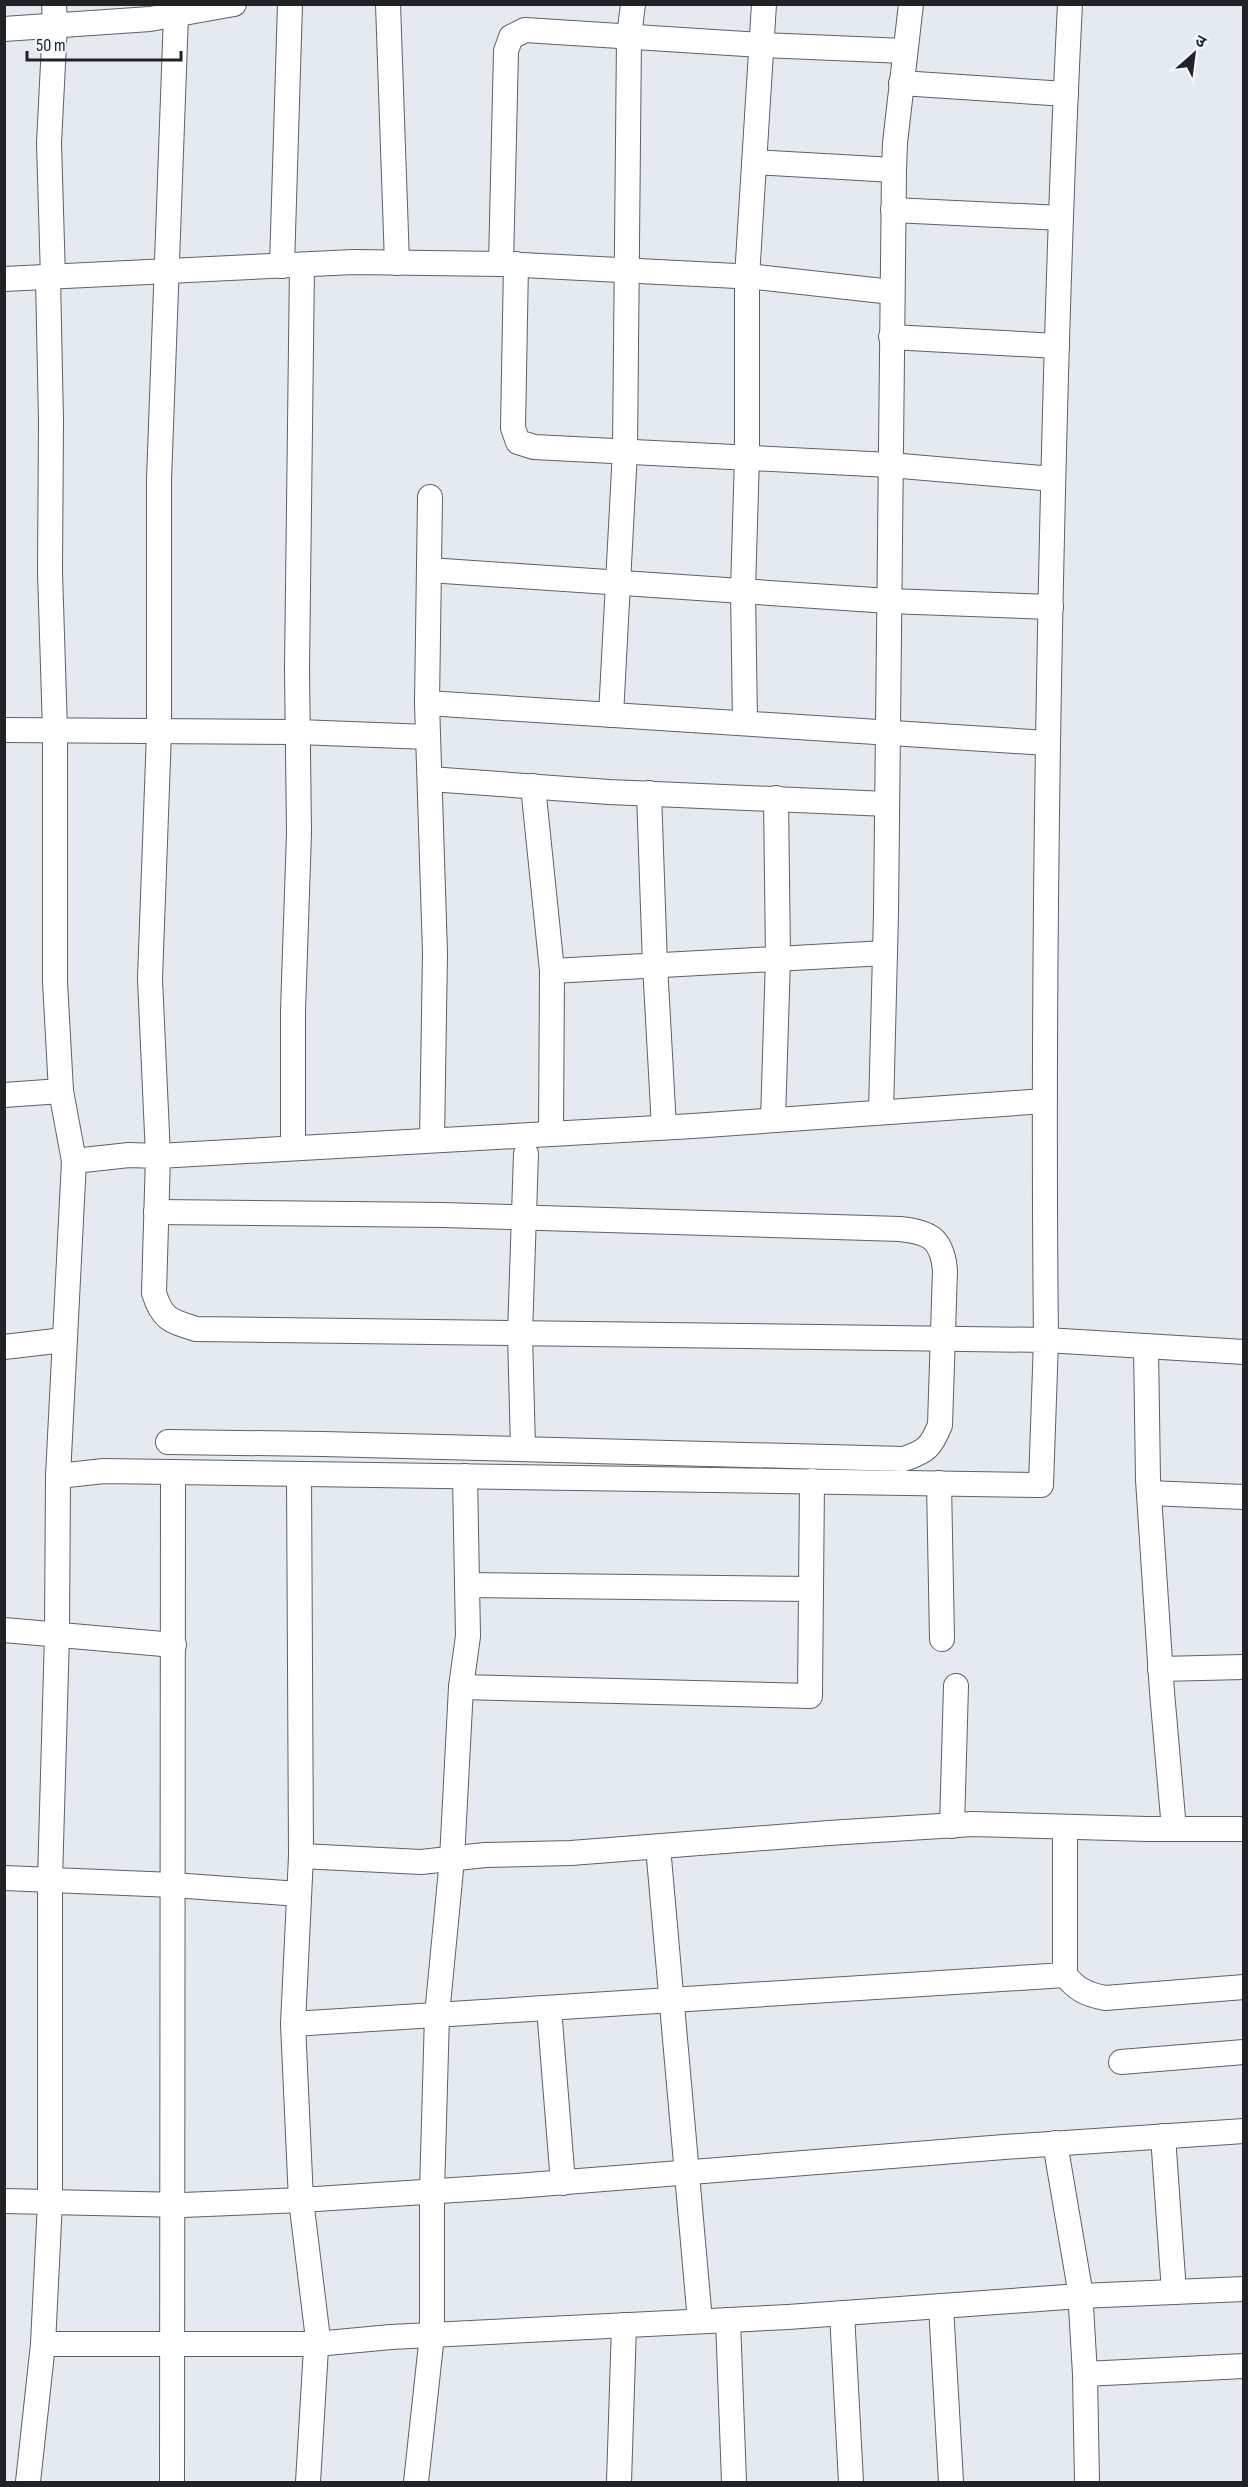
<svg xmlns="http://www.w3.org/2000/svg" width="1248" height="2487" font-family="'Sofia Sans Condensed','Noto Sans Devanagari',sans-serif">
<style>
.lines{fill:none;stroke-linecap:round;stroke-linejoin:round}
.minor-casing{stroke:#5c6166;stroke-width:26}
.minor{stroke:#fff;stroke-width:24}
</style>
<rect width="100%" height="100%" fill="#e4eaf0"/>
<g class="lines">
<defs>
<g id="minor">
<polyline points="388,4 397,263"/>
<path d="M 1070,4 C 1061,181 1056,358 1052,535 C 1046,803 1043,1071 1046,1340 L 1244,1352"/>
<path d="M 176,15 L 159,480 L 159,732 L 150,979 L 158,1156 L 154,1293 C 162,1319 170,1321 196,1329 L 1046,1340 L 1041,1485 L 104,1471 L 58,1476 L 74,1161 L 129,1155 L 158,1156 L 693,1126 L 1044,1101"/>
<polyline points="4,29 150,19 234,4"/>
<polyline points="901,83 1066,94"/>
<polyline points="754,162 894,170"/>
<polyline points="893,210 1061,218"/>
<polyline points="501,264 506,51 511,37 525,30 761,45 905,51"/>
<polyline points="516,264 513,428 518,442 534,447 890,465 1053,479"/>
<polyline points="282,266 290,4"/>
<polyline points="48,278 51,421 50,572 55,730 55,982 61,1091 74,1161"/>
<polyline points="53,278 49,143 55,24 54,4"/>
<polyline points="4,279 354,262 501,264 756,277 892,292"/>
<polyline points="891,337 1057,346"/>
<polyline points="430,497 427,703 435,953 432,1140"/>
<polyline points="429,570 889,601 1051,607"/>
<polyline points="427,703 1047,743"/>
<polyline points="611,715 625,451 629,37 633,4"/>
<polyline points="745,722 743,590 747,457 747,277 764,4"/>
<polyline points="4,730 298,732 428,737"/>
<polyline points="430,779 609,792 887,804"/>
<polyline points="533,786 552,971 551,1133"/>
<polyline points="649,793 655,965 664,1127"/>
<polyline points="552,971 885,953"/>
<polyline points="4,1095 61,1091"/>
<polyline points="881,1112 886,913 894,170 895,143 911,4"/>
<polyline points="773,1120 778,958 776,798"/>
<polyline points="293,1147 293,1011 299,833 297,669 302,265"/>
<path d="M 156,1212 L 443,1215 L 900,1229 C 929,1232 942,1238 945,1270 L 940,1425 C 931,1447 927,1451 904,1459 L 323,1444 L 168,1442"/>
<polyline points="1146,1346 1148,1480 1162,1692 1174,1829"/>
<polyline points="4,1347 64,1340"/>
<polyline points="523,1448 520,1334 526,1154"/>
<polyline points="299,1474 301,1856 293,2024 301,2200 317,2331 308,2482"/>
<polyline points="939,1483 942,1639"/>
<polyline points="1149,1493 1244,1497"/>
<polyline points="467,1585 811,1589"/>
<polyline points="4,1630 174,1645"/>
<polyline points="1160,1669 1244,1667"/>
<polyline points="461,1687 810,1696 812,1481"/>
<polyline points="952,1826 956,1686"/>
<polyline points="658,1847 700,2321"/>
<polyline points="301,1856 421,1862 485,1855 571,1853 829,1833 972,1824 1147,1829 1244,1829"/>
<polyline points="4,1878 173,1885 299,1894"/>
<path d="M 1065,1975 C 1077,1990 1086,1994 1105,1998 L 1244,1987"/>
<polyline points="549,2008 563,2183"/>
<polyline points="293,2024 1065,1975 1065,1827"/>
<polyline points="1121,2062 1244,2052"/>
<polyline points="1163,2136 1174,2292"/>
<polyline points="1055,2143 1080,2290 1085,2374 1087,2482"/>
<polyline points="4,2201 183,2205 301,2200 516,2186 1004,2147 1244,2131"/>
<polyline points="941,2306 951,2482"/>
<polyline points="842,2313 851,2482"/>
<polyline points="728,2320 734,2482"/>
<polyline points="43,2344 316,2344 391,2337 788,2317 1080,2296 1244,2289"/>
<polyline points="1085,2374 1244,2366"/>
<polyline points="28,2482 43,2344 50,2202 50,1880 57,1635 58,1476"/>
<polyline points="172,2482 173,1472"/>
<polyline points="416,2482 432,2335 432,2192 437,2015 452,1859 461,1687 468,1636 465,1476"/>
<polyline points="619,2482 624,2325"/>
</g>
</defs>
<use href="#minor" class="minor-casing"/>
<use href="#minor" class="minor"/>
</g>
<rect width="1248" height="2487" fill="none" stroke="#202325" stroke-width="12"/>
<g transform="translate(1194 54) rotate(28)" stroke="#f1f8fe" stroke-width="4.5" paint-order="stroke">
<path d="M0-4.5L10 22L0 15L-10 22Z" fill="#202325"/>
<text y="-9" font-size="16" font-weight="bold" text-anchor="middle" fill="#202325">उ</text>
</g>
<path d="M27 51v9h154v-9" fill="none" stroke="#202325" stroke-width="3"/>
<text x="36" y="51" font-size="18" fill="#202325" stroke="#f1f8fe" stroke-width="4.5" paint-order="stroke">50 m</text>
</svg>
